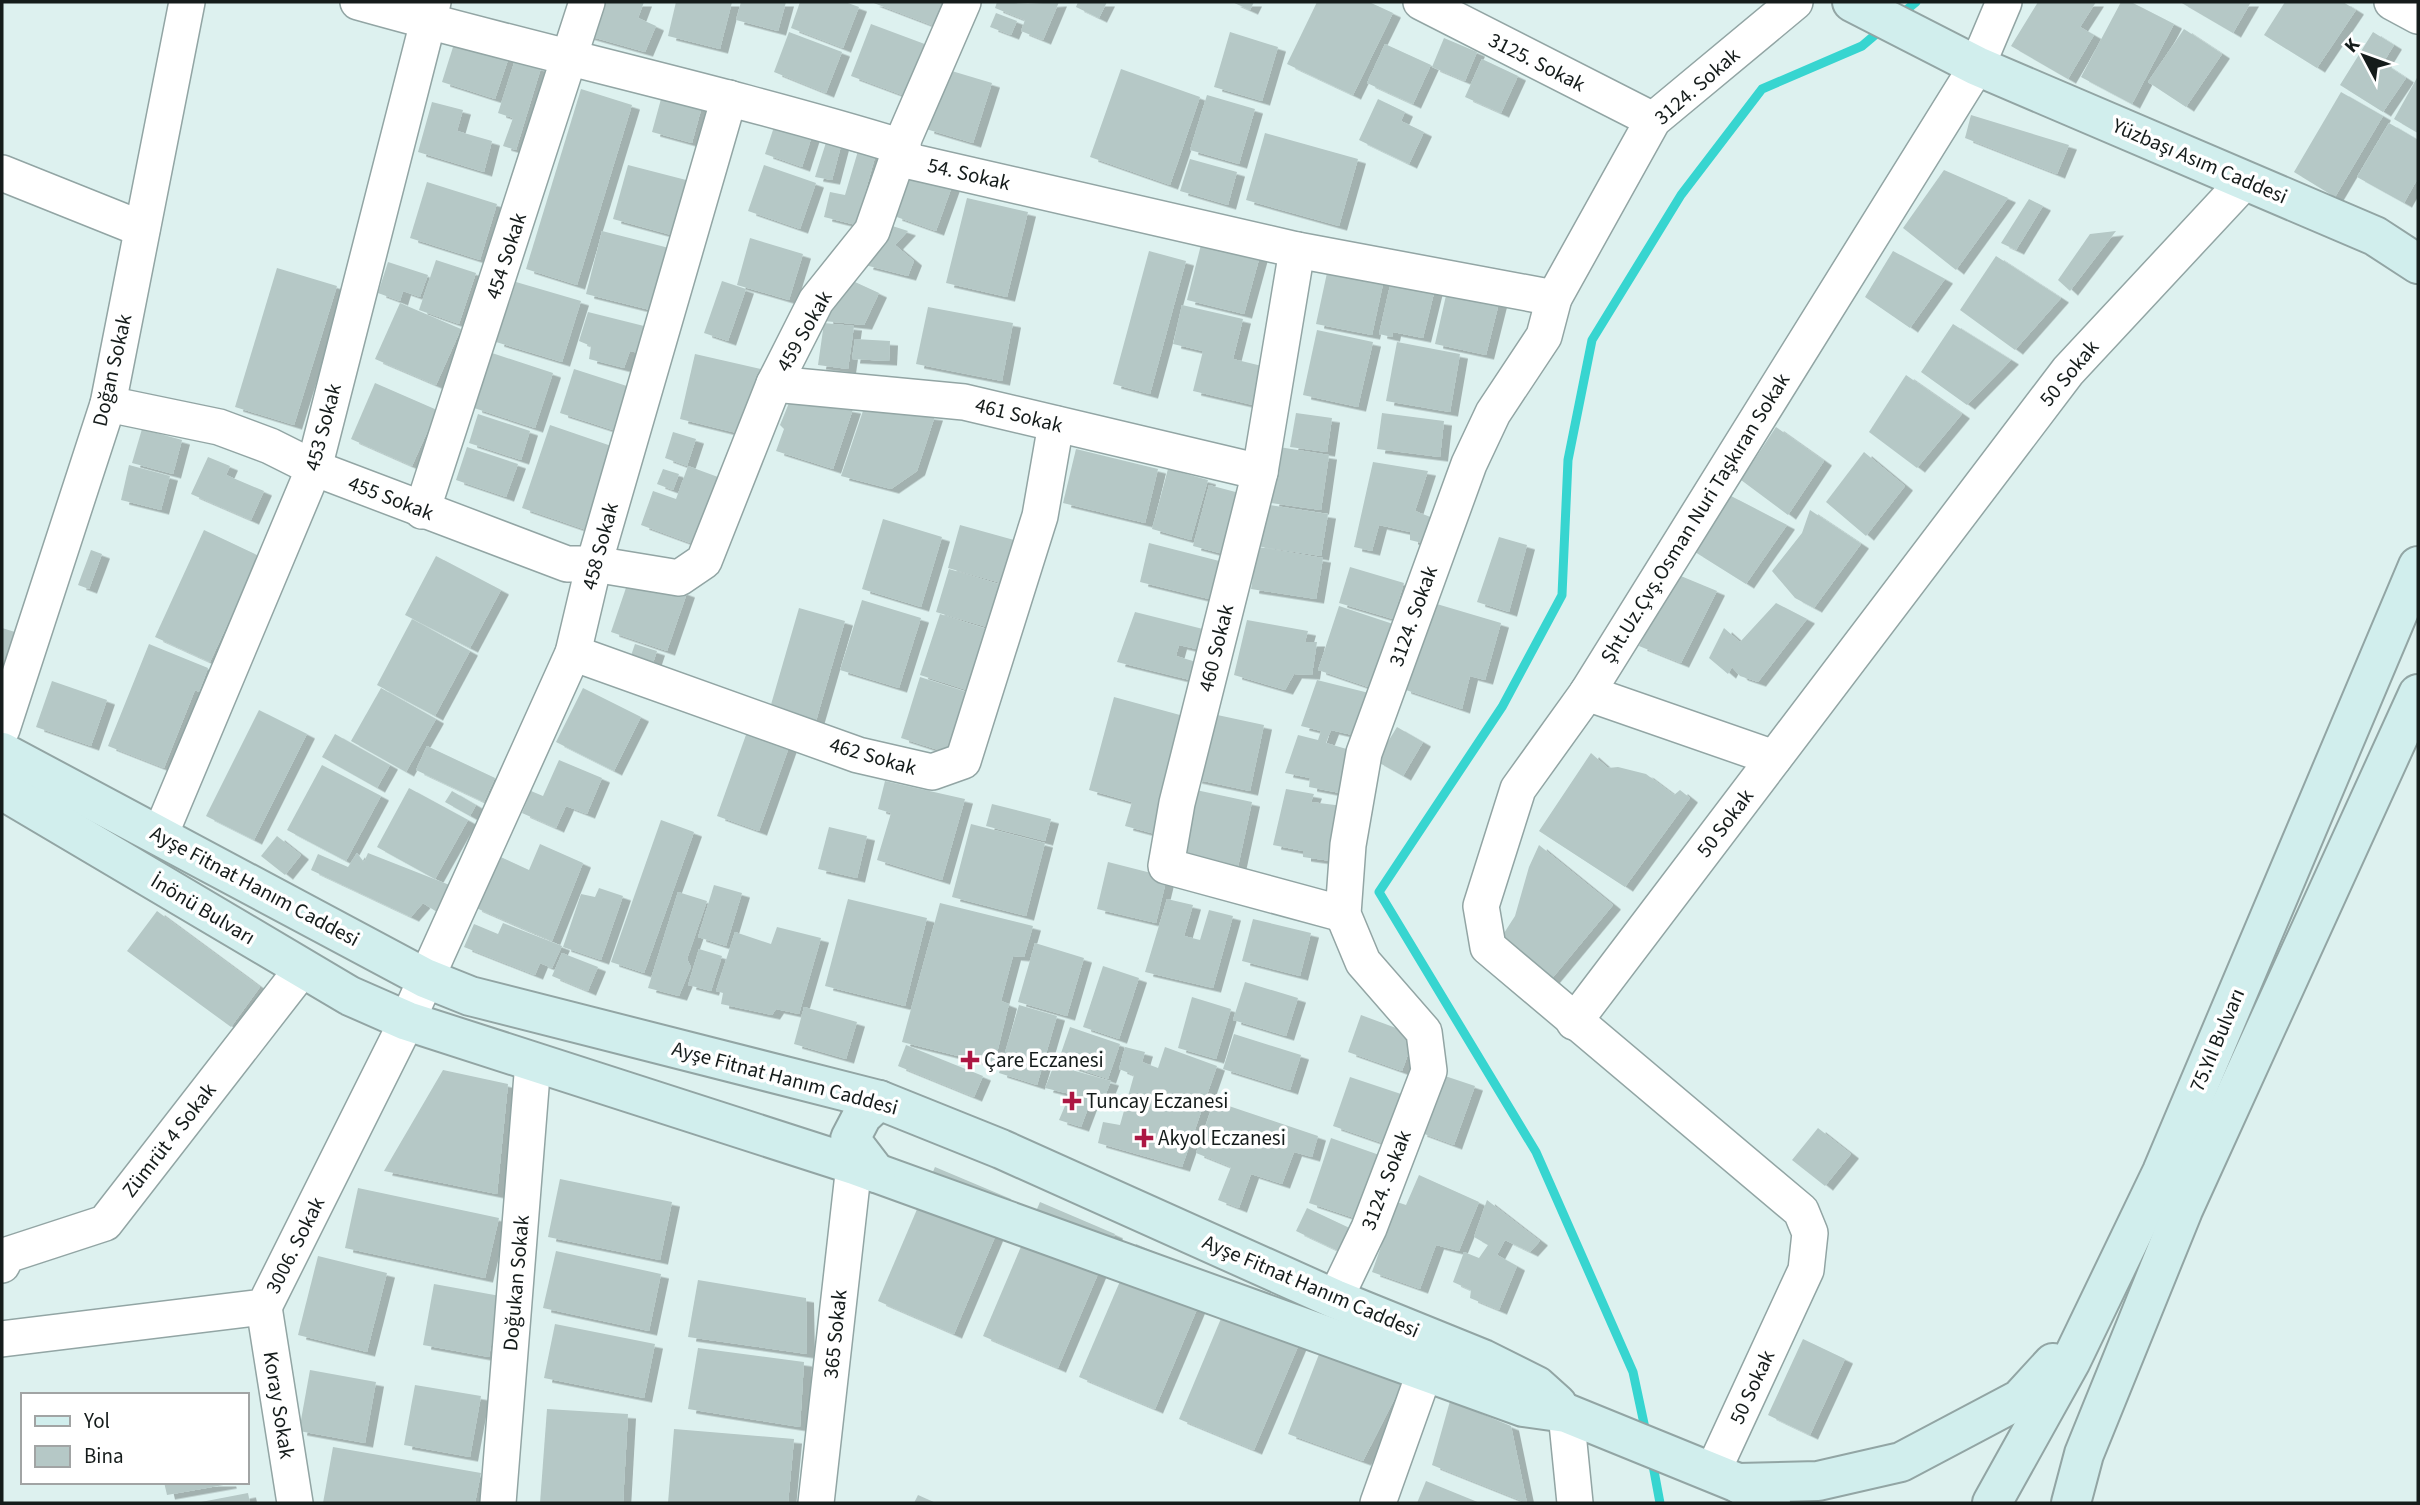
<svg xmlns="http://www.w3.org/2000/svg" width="2420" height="1505" font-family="'Source Sans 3',sans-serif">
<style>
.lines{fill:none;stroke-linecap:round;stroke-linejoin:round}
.stream{stroke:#37d5d0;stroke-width:9}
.building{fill:#b5c8c6;filter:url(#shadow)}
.street-casing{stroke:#92a5a4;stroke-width:38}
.secondary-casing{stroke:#92a5a4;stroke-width:42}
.street{stroke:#fff;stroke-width:35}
.secondary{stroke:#d1eeed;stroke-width:38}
.poi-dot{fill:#ac1743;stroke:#fff;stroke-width:2.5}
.labels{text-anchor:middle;stroke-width:7;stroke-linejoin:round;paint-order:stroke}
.street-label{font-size:21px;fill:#151c1b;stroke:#fff}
.poi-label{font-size:21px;fill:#151c1b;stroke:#fff;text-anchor:start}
</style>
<defs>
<filter id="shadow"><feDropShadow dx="8" dy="4.5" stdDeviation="0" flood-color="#0004"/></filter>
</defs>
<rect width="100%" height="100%" fill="#ddf1ef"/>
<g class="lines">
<g class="stream">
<polyline points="1899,16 1916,2"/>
<polyline points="1646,1433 1633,1372 1536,1152 1379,892 1502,707 1562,595 1568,460 1592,340 1681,195 1762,89 1862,46 1882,29"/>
<polyline points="1652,1460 1660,1503"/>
</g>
</g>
<g class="building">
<polygon points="596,2 644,2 638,18 656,26 645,52 585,35"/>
<polygon points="676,2 732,2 720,49 668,36"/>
<polygon points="741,2 786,2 778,31 736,20"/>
<polygon points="800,2 845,2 859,7 843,48 791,28"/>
<polygon points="871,2 943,2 934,26"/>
<polygon points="997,2 1028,4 1059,2 1043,40 1021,31 1025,20 995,8"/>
<polygon points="1078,2 1107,2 1099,18 1076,7"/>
<polygon points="1232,2 1254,2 1250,10"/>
<polygon points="1317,2 1369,2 1393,13 1353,95 1287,64"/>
<polygon points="2038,2 2096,2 2080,27 2094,35 2068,79 2011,46"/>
<polygon points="2121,2 2131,2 2174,24 2132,104 2081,77"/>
<polygon points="2180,2 2251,2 2233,33"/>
<polygon points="2285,2 2343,2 2356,10 2317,68 2264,35"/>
<polygon points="996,13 1017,21 1011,35 990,27"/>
<polygon points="871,24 930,46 910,98 851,76"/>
<polygon points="2184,29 2222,54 2186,107 2148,82"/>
<polygon points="458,31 512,48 495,99 442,82"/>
<polygon points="789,32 842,52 826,93 774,72"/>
<polygon points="1230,32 1278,47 1262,101 1214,87"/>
<polygon points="2373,32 2394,45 2383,63 2406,78 2383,112 2340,85"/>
<polygon points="1444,38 1477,52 1465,81 1432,67"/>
<polygon points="1385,44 1431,65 1413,104 1367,83"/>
<polygon points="1482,59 1518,76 1501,113 1465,97"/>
<polygon points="515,60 541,68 516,150 503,146 513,118 498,113"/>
<polygon points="945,69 992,83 973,143 926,129"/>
<polygon points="1121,69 1200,97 1170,185 1090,157"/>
<polygon points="2418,76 2418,133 2394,119"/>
<polygon points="664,88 704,99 692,143 652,132"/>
<polygon points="581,89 632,105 577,285 526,269"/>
<polygon points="2341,92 2383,116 2335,197 2294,172"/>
<polygon points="1207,95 1255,109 1239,164 1190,150"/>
<polygon points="1378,99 1405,112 1401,121 1424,132 1409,164 1359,140"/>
<polygon points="432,102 463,110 457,131 492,141 484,172 418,152"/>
<polygon points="1971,115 2069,145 2057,174 1965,138"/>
<polygon points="2389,123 2418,140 2418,178 2404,203 2357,177"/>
<polygon points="775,124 812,136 802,167 765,154"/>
<polygon points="830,130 879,143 856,225 824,217 830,192 845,195 858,151 841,146 832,180 815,177"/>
<polygon points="1265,133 1358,159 1339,226 1246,200"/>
<polygon points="1190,159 1237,172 1228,205 1180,191"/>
<polygon points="914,164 955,178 936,231 894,216"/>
<polygon points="628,165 690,181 675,236 613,219"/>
<polygon points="764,165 816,183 800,229 748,211"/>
<polygon points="1944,170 2008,198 1956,270 1903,228"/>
<polygon points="427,182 497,204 480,260 410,238"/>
<polygon points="967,198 1028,212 1007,297 946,283"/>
<polygon points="2029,199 2043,206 2016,250 2001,243"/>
<polygon points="883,223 908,231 895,245 914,261 908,276 865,265"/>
<polygon points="602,231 669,248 654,311 586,294"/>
<polygon points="2116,231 2070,291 2058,280 2090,234"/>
<polygon points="1203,237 1261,252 1244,314 1187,300"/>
<polygon points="750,238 803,254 789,300 737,285"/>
<polygon points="1149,251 1186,261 1150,394 1113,384"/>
<polygon points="1893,251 1945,279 1910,328 1865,297"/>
<polygon points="1996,256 2061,298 2015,350 1960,310"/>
<polygon points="1330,259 1386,270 1372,335 1316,324"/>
<polygon points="436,260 476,273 459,324 419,310"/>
<polygon points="388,262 428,275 420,297 403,291 400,301 378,293"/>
<polygon points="277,268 337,286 294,425 235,407"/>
<polygon points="844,277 879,293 864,325 824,321"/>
<polygon points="722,281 746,289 728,341 704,333"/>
<polygon points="1391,281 1435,289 1423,338 1393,332 1392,337 1379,334"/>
<polygon points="516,282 581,301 562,362 496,342"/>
<polygon points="1447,291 1499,303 1486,355 1435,344"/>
<polygon points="400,303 461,329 436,385 375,359"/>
<polygon points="1182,305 1243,319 1233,359 1262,366 1253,405 1193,391 1203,351 1173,344"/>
<polygon points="928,307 1013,323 1002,381 916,364"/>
<polygon points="588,312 652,328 643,354 630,351 624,368 589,359 591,346 579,341"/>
<polygon points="824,323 854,326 848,369 818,365"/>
<polygon points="1953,324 2011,360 1967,405 1921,372"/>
<polygon points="1317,330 1373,342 1358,407 1303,395"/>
<polygon points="855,339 890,341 889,361 852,359"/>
<polygon points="1397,342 1460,354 1450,412 1386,401"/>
<polygon points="492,353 553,373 535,428 474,408"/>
<polygon points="695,354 765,370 749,436 680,419"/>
<polygon points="574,369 633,388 619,432 560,413"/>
<polygon points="1906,375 1962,414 1917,468 1869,432"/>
<polygon points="375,383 437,410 412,466 351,439"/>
<polygon points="791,398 853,409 833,469 776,451 784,429 780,425"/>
<polygon points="864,408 935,416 917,471 891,489 841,476"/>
<polygon points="1296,413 1332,418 1327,452 1290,447"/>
<polygon points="1382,413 1444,421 1440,457 1377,449"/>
<polygon points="478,414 530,431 521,460 469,443"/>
<polygon points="550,425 623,450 595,533 522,508"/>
<polygon points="1776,427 1824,461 1788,515 1741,480"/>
<polygon points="142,429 182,440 173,474 132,463"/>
<polygon points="673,432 696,439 687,466 665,458"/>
<polygon points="467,447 518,464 506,497 456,480"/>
<polygon points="1279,447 1329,455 1321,510 1271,503"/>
<polygon points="1076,449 1158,469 1145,523 1063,503"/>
<polygon points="1864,452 1905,486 1866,536 1826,502"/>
<polygon points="208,457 230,466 226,475 264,491 251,520 191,494"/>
<polygon points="1373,462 1428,471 1415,511 1433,518 1426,544 1410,540 1410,532 1379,525 1372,551 1354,547"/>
<polygon points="129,465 170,476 161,510 121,500"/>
<polygon points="688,466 718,477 693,544 641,525 653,491 676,499"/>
<polygon points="663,469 679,474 673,490 657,484"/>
<polygon points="1168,469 1208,480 1191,540 1152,529"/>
<polygon points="1209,485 1247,495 1231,556 1193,546"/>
<polygon points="1731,496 1787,525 1746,584 1695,552"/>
<polygon points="1263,504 1328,514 1321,556 1256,546"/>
<polygon points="1810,510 1861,544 1814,608 1795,598 1772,571 1802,533"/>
<polygon points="883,519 942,537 921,607 862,589"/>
<polygon points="960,525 1014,540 1001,583 948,568"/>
<polygon points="204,530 259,556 210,662 155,637"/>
<polygon points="1499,537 1527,545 1509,612 1477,602"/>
<polygon points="1149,543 1231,564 1221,602 1140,582"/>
<polygon points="1258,547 1323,558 1316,599 1251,589"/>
<polygon points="91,550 102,554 89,589 78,585"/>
<polygon points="436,556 501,590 470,648 405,615"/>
<polygon points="1350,567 1404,583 1393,619 1339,603"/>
<polygon points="949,569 1002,585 990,628 936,612"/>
<polygon points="631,573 687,593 667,651 611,632"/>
<polygon points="1676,574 1717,591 1681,663 1639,646"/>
<polygon points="862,600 921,618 899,688 840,670"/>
<polygon points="1430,602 1501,623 1485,680 1470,676 1462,709 1403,689"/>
<polygon points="1776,603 1807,619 1758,682 1740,676 1732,667 1728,674 1709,658 1724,628 1740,642"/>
<polygon points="1339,606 1399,626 1377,690 1318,670"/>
<polygon points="799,608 845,621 816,721 770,708"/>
<polygon points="1135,612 1211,631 1205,651 1179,645 1176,656 1203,664 1198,682 1117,662"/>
<polygon points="940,614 996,632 976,693 920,675"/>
<polygon points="412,619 470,651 435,716 377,685"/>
<polygon points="1247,620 1308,631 1305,642 1317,642 1312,675 1294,674 1285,690 1234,675"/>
<polygon points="2,628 28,636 2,704"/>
<polygon points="149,644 208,668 199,692 195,690 164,768 108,746"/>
<polygon points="635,644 657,651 648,678 626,670"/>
<polygon points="920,677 976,695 957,756 901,738"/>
<polygon points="1317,680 1369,693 1352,735 1331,730 1326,743 1350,750 1340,793 1309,787 1310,778 1285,773 1298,735 1318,740 1321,731 1301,726"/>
<polygon points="52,681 107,700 91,746 36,727"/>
<polygon points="381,688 436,719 406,772 351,741"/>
<polygon points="583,688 641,717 614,771 556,742"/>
<polygon points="1114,697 1191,718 1159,835 1125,826 1132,802 1089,790"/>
<polygon points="259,710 307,734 254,840 206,816"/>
<polygon points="1208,713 1264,725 1250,791 1194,779"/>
<polygon points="1397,727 1423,742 1403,776 1376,761"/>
<polygon points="747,732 789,747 759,831 717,816"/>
<polygon points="335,734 390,765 377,788 322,757"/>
<polygon points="427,746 495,778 484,802 416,770"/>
<polygon points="1591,753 1608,768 1618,767 1646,774 1674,795 1680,790 1690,798 1625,887 1539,831"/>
<polygon points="559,760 602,778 587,814 566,806 556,828 522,813 531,791 543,796"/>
<polygon points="322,765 381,796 346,861 287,830"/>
<polygon points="885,781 965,799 942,880 877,860 891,813 878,809"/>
<polygon points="409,788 468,820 435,879 377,847"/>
<polygon points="1286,789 1314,794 1311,802 1343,806 1331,861 1303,857 1303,851 1273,845"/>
<polygon points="1196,790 1252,802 1238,867 1183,855"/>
<polygon points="452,791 476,805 470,816 445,802"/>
<polygon points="992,804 1051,819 1045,841 986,826"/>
<polygon points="661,820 694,832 644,973 611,962"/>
<polygon points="971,824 1045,843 1026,916 952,897"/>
<polygon points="829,827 867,836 857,878 818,869"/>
<polygon points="277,836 301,855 285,875 261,856"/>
<polygon points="540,844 583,863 552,941 474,907 494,854 529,870"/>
<polygon points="1539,845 1613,905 1549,982 1497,944 1515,916 1529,867"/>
<polygon points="357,853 364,862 368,853 452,886 437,912 423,903 411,917 311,870 318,854 348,867"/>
<polygon points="1108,862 1167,877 1156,923 1097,909"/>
<polygon points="714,885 742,893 726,946 698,937"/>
<polygon points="599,888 623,896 601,960 563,947 581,894 595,897"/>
<polygon points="678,892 707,901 687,959 691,967 679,996 648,988"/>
<polygon points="848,899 927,918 905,1006 825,986"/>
<polygon points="1167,899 1193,905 1184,936 1200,940 1209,910 1233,916 1213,988 1145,972"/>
<polygon points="940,903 1033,926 1024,957 1013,956 1001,1001 1009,1004 994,1065 902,1042"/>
<polygon points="157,911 260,987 231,1027 127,951"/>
<polygon points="1253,919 1311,933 1300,976 1242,961"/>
<polygon points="503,923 562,946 552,968 540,963 535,975 464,947 474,924 498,934"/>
<polygon points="777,927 821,938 799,1014 776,1009 772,1015 721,1004 723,993 716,991 735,932 771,944"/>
<polygon points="1035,943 1084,958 1067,1016 1018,1002"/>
<polygon points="699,949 722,956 711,991 688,985"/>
<polygon points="562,953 598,967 588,991 552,976"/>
<polygon points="1103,966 1139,978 1119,1039 1083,1027"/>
<polygon points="1245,982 1298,998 1286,1036 1233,1020"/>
<polygon points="1192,997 1231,1009 1216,1059 1178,1048"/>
<polygon points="1019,1005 1057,1016 1037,1085 999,1073"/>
<polygon points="804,1007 857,1022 846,1059 794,1044"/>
<polygon points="1361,1015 1415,1035 1402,1071 1348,1052"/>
<polygon points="1070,1027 1120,1044 1108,1079 1058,1062"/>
<polygon points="1234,1034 1301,1055 1290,1090 1223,1069"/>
<polygon points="906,1045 983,1076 974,1097 898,1066"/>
<polygon points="1125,1047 1145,1052 1142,1062 1158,1068 1165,1047 1217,1066 1182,1167 1098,1143 1103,1122 1120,1125 1134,1075 1119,1069"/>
<polygon points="1054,1065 1111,1081 1101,1106 1090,1103 1081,1127 1059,1120 1070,1094 1045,1088"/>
<polygon points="443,1070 508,1084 497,1194 384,1171"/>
<polygon points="1439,1074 1475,1086 1454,1145 1419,1132"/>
<polygon points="1350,1077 1407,1096 1391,1146 1333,1126"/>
<polygon points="1214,1101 1318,1136 1312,1157 1294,1152 1282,1184 1251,1174 1239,1208 1218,1200 1231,1167 1196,1153"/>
<polygon points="1818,1128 1851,1154 1825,1186 1792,1160"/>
<polygon points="1331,1138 1385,1157 1363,1221 1309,1203"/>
<polygon points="935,1167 1011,1199 954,1334 878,1301"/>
<polygon points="1419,1175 1479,1202 1459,1251 1436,1245 1420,1289 1372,1272 1397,1202 1406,1205"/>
<polygon points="560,1179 672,1202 660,1260 548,1237"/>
<polygon points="358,1188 499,1218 485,1278 345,1248"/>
<polygon points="1487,1200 1540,1241 1530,1252 1505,1240 1497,1255 1517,1266 1499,1310 1470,1298 1471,1290 1453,1282 1464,1252 1479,1258 1488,1245 1474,1237"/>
<polygon points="1040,1202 1115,1234 1058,1368 983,1336"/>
<polygon points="1307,1208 1358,1232 1347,1255 1296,1231"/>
<polygon points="1136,1244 1211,1276 1155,1409 1079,1377"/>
<polygon points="556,1251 661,1274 649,1331 543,1308"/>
<polygon points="318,1256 387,1273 367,1352 298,1335"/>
<polygon points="698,1280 806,1298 807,1354 688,1337"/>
<polygon points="434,1284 500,1296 489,1357 423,1345"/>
<polygon points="1235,1285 1311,1316 1254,1450 1179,1419"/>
<polygon points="555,1324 655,1344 644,1398 544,1378"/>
<polygon points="1803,1339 1845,1359 1810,1435 1768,1415"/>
<polygon points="698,1348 804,1362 800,1427 688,1409"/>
<polygon points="1321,1349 1405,1378 1363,1461 1288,1434"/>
<polygon points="310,1370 376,1382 365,1443 299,1431"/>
<polygon points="415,1385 481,1396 470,1457 404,1445"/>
<polygon points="1450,1401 1511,1426 1527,1503 1432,1465"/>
<polygon points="547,1409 628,1414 623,1503 540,1503"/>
<polygon points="674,1429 794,1439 788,1503 668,1503"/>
<polygon points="333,1447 481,1473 475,1503 323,1503"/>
<polygon points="1426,1481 1480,1503 1417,1503"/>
<polygon points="164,1482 228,1482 229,1484 167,1495"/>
<polygon points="248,1493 250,1503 201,1503 201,1502"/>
<polygon points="918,1495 936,1503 914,1503"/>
</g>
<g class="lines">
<defs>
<g id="street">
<path d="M 358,2 C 539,53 722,92 902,147 L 909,161 L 1297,250 L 1554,298"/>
<polyline points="1421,2 1653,120"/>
<polyline points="2392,2 2418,16"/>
<polyline points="2,173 142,229"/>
<polyline points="1297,250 1260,472 1177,803 1166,866 1343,914"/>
<polyline points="774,384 964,402 1260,472"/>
<polyline points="108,404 219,427 270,446 314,468 567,564 594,564 679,578 704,561 774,384 816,301 872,231 905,136 963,2"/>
<polyline points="422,511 587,2"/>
<polyline points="573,653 858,755 932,772 963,761 1040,516 1056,424"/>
<polyline points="1587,693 1774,758"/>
<polyline points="2,729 108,404 187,2"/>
<polyline points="160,835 314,468 433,2"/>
<polyline points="1574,1022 2068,371 2245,181"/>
<polyline points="2,1265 7,1255 105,1223 303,968"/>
<polyline points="1335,1299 1369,1228 1429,1071 1424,1032 1363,962 1343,914 1348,845 1364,753 1469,464 1493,413 1544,336 1554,298 1653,120 1795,2"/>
<polyline points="264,1307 295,1503"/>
<polyline points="2,1339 264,1307 407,1021 573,653 594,564 729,98"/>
<polyline points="1566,1413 1575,1503"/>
<polyline points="1713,1471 1806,1270 1810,1233 1801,1211 1488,947 1481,906 1518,789 1587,693 1977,66 2004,2"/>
<polyline points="498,1503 533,1062"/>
<polyline points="816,1503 854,1165"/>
<polyline points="1378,1503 1425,1371"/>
</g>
<g id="secondary">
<polyline points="1852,2 1977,66 2375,236 2418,264"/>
<polyline points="2,752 425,978 470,996 879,1100 1001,1149 1335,1299 1483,1359 1537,1386 1557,1404"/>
<polyline points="2,790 350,996 407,1021 854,1165 1523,1407 1566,1413 1738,1483 1771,1503"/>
<polyline points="876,1173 850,1139 862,1116 879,1100"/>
<polyline points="1738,1483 1818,1481 1901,1462 2020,1399 2053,1363"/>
<polyline points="1992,1503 2071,1361 2162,1172 2418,566"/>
<polyline points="2071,1503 2084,1454 2183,1210 2418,694"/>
</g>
</defs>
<use href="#street" class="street-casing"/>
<use href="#secondary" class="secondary-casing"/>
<use href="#street" class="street"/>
<use href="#secondary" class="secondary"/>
</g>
<g class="poi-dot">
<path d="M966.5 1049.5h7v7h7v7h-7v7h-7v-7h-7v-7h7z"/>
<path d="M1068.5 1090.5h7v7h7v7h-7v7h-7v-7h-7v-7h7z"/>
<path d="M1140.5 1127.5h7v7h7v7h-7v7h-7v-7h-7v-7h7z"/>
</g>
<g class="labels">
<g class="street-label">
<text transform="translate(1537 62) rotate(27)" y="7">3125. Sokak</text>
<text transform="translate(1697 86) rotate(-41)" y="7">3124. Sokak</text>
<text transform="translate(2200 161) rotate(23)" y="7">Yüzbaşı Asım Caddesi</text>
<text transform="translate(969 174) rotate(13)" y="7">54. Sokak</text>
<text transform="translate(506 256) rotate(-72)" y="7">454 Sokak</text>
<text transform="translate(804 331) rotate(-60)" y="7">459 Sokak</text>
<text transform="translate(112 370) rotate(-77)" y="7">Doğan Sokak</text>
<text transform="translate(2069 373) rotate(-50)" y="7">50 Sokak</text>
<text transform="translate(1019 415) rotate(14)" y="7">461 Sokak</text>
<text transform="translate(323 427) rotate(-75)" y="7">453 Sokak</text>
<text transform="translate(391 498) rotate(21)" y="7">455 Sokak</text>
<text transform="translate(1695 518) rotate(-58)" y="7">Şht.Uz.Çvş.Osman Nuri Taşkıran Sokak</text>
<text transform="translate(600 546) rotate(-75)" y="7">458 Sokak</text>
<text transform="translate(1413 616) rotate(-70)" y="7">3124. Sokak</text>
<text transform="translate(1216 648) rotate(-76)" y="7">460 Sokak</text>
<text transform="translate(873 756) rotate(16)" y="7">462 Sokak</text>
<text transform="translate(1725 823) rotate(-53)" y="7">50 Sokak</text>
<text transform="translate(255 886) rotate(28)" y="7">Ayşe Fitnat Hanım Caddesi</text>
<text transform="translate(203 909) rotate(31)" y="7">İnönü Bulvarı</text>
<text transform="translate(2217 1040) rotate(-67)" y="7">75.Yıl Bulvarı</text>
<text transform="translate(785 1078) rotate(15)" y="7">Ayşe Fitnat Hanım Caddesi</text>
<text transform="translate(169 1140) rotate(-52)" y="7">Zümrüt 4 Sokak</text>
<text transform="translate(1386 1180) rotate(-69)" y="7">3124. Sokak</text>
<text transform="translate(295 1245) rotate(-63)" y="7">3006. Sokak</text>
<text transform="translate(516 1283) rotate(-85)" y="7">Doğukan Sokak</text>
<text transform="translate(1311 1286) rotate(23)" y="7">Ayşe Fitnat Hanım Caddesi</text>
<text transform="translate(835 1334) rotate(-84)" y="7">365 Sokak</text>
<text transform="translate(1752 1387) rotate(-65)" y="7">50 Sokak</text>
<text transform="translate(279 1405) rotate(81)" y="7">Koray Sokak</text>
</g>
<g class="poi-label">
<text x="984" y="1067">Çare Eczanesi</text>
<text x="1086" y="1108">Tuncay Eczanesi</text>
<text x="1158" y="1145">Akyol Eczanesi</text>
</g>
</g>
<rect width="2420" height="1505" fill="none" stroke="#151c1b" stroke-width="7"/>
<rect x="21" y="1393" width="228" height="91" fill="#ffffff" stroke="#a1a4a4" stroke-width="2"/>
<rect x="35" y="1416" width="35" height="10" fill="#d1eeed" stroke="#a1a4a4" stroke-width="2"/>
<text x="84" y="1428" font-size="21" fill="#151c1b">Yol</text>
<rect x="35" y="1446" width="35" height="21" fill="#b5c8c6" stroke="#a1a4a4" stroke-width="2"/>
<text x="84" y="1463" font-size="21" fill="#151c1b">Bina</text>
<g transform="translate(2364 56) rotate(311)" stroke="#ffffff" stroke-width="5" paint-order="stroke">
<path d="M0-5L12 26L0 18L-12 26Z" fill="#151c1b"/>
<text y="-10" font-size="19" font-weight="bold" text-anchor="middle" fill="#151c1b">K</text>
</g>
</svg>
